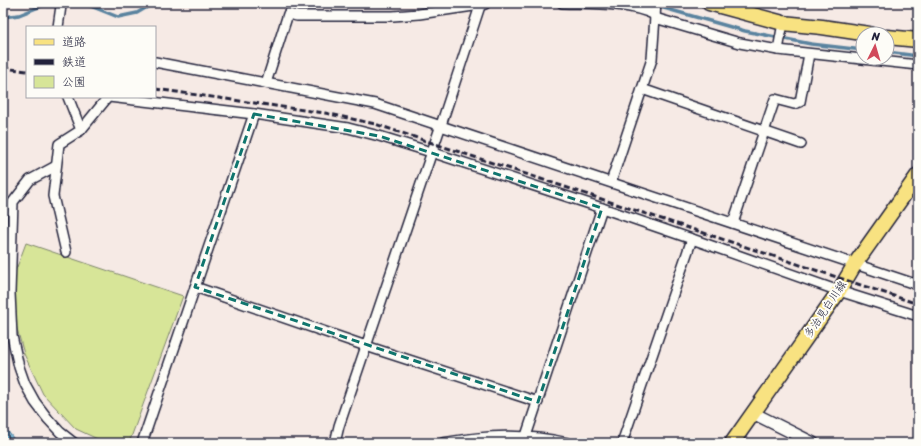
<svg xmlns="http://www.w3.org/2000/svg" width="921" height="446" font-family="Sriracha,'Klee One',sans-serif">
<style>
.green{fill:#d7e598;stroke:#7c846a}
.water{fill:#80c3e1;stroke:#5a839f}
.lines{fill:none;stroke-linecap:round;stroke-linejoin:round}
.stream{stroke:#5a839f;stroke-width:3.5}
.minor-casing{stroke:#22223b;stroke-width:12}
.tertiary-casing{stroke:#22223b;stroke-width:14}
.primary-casing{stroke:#22223b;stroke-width:17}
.trunk-casing{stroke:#22223b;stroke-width:17}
.minor{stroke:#fdfcf7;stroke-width:9}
.tertiary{stroke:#fdfcf7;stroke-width:11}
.primary{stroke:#f8e281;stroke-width:14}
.trunk{stroke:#f8e281;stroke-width:14}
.rail{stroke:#22223b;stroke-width:3;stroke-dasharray:6 3;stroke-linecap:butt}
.marked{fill:none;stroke:#0f766e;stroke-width:3;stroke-dasharray:8 5;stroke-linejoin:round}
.labels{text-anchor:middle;stroke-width:4;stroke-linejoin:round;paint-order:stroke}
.street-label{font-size:11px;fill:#22223b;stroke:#fdfcf7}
</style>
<rect width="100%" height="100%" fill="#f6eae5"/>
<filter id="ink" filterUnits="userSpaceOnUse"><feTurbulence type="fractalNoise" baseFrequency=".025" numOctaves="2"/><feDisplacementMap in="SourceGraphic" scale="8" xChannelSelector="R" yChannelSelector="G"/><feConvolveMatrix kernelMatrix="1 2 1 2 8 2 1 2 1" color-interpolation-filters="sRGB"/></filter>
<g filter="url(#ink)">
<polygon class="green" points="26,243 183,296 129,443 106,443 76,429 43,394 24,354 16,325 14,275"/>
<polygon class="water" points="3,425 17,443 3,443"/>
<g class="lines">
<g class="stream">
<polyline points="83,3 118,17 137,13 154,3"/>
<polyline points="306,3 310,4 347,3"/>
<polyline points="646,3 745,31 811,44 863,50"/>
<polyline points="3,17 19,15 49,3"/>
<polyline points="887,52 918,56"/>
</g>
<defs>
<g id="minor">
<path d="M 562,3 C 591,4 629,2 655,15"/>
<polyline points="655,18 740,43 778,50 918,65"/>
<polyline points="58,27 61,6 62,3"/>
<polyline points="778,50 783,23"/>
<polyline points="155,62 375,104 918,285"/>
<polyline points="266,83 288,14 297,16 393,16 419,14 480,5 485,4"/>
<polyline points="642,89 801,144"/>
<polyline points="109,97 254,114 348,128 379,136 431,152 602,208 692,239 839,291 918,316"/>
<polyline points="81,130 108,97"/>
<polyline points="56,166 30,180 13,202 10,293 12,336 19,367 25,384 35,402 48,419 60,432 74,443"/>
<polyline points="611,182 652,59 656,3"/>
<polyline points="733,223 775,99 794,104 800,102 809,54"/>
<polyline points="66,252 53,196 59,144 81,130 68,97"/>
<polyline points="195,287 366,346 538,402"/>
<polyline points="526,436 602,208"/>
<polyline points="142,443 254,114"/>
<polyline points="335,443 339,426 441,125 481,3"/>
<path d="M 443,443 C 488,435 524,433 568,443"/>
<polyline points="622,443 692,239"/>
</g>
<polyline id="tertiary" points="753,413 813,443"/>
<polyline id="primary" points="732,443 839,291 855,264 918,175"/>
<g id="trunk">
<polyline points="709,3 783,23 822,27 869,34"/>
<polyline points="887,37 918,40"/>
</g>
</defs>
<use href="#minor" class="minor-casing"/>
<use href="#tertiary" class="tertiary-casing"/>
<use href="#primary" class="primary-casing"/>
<use href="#trunk" class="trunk-casing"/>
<use href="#minor" class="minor"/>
<use href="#tertiary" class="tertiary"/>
<use href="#primary" class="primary"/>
<use href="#trunk" class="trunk"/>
<g class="rail">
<polyline points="3,68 27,71"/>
<polyline points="155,89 325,113 375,124 918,304"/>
</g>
</g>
</g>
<path class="marked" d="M 254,114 L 379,136 L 602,208 L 538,402 L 195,287 Z"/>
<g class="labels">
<g class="street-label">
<text transform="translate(825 309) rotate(-56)" y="4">多治見白川線</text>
</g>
</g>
<rect width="921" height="446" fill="none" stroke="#fdfcf7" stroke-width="16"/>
<rect x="8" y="8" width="905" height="430" fill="none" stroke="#22223b" stroke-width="1.5" filter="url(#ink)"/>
<rect x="26" y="26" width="130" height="72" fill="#fdfcf7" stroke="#a5a5ac"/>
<rect x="34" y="39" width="20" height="6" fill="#f8e281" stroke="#a5a5ac"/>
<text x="62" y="46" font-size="12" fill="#22223b">道路</text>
<rect x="34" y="59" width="20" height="6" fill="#22223b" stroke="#a5a5ac"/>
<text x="62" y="66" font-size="12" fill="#22223b">鉄道</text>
<rect x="34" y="76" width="20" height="12" fill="#d7e598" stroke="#a5a5ac"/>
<text x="62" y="86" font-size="12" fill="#22223b">公園</text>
<g transform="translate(875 46) rotate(5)"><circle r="19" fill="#fdfcf7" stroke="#a5a5ac"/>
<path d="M0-3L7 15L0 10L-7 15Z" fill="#d1495b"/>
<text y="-6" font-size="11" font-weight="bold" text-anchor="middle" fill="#22223b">N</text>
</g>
</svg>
